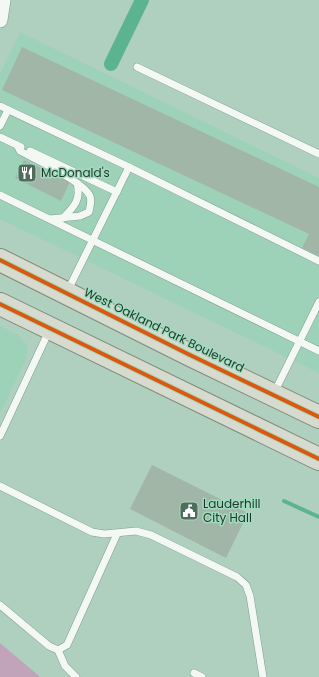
<svg xmlns="http://www.w3.org/2000/svg" width="319" height="677" font-family="Poppins,sans-serif">
<style>
.built{fill:#9ed2b8}
.green{fill:#c2a4ba}
.lines{fill:none;stroke-linecap:round;stroke-linejoin:round}
.stream{stroke:#5cb48f;stroke-width:4}
.canal{stroke:#5cb48f;stroke-width:14}
.building{fill:#a1b6a7}
.lane-casing{stroke:#829c8f;stroke-width:8}
.street-casing{stroke:#829c8f;stroke-width:16}
.primary-casing{stroke:#7f8c76;stroke-width:24}
.lane{stroke:#f3f8f5;stroke-width:7}
.street{stroke:#f3f8f5;stroke-width:15}
.primary{stroke:#d6dacf;stroke-width:22}
.cycleway-casing{stroke:#a2dcbe;stroke-width:6}
.cycleway{stroke:#de570e;stroke-width:4}
.labels{text-anchor:middle;stroke-width:3;stroke-linejoin:round;paint-order:stroke}
.poi-label{font-size:12px;fill:#1e362a;stroke:#a2dcbe;text-anchor:start}
.street-label{font-size:12px;fill:#1e362a;stroke:#a2dcbe}
</style>
<rect width="100%" height="100%" fill="#afcfbf"/>
<g class="built">
<polygon points="20,32 319,178 319,373 0,219 0,74"/>
<polygon points="0,326 17,334 28,346 26,359 0,414"/>
</g>
<polygon class="green" points="0,643 38,675 40,677 0,677"/>
<g class="lines">
<polyline class="stream" points="284,501 319,517"/>
<polyline class="canal" points="111,64 142,0"/>
</g>
<g class="building">
<polygon points="22,47 319,187 319,256 302,248 309,234 2,90"/>
<polygon points="24,160 70,182 61,201 15,178"/>
<polygon points="152,465 248,513 226,558 130,509"/>
</g>
<g class="lines">
<defs>
<g id="lane">
<polyline points="137,67 319,154"/>
<polyline points="0,106 129,167 319,261"/>
<polyline points="0,126 8,110"/>
<polyline points="0,137 21,147"/>
<path d="M 17,145 L 20,151 C 35,159 84,182 90,196 C 92,201 90,206 89,212 L 80,216 L 50,219"/>
<polyline points="30,151 117,192"/>
<polyline points="0,195 319,351"/>
<path d="M 63,218 C 75,206 81,199 77,183"/>
<polyline points="68,290 129,167"/>
<polyline points="274,393 319,302"/>
<polyline points="0,436 49,331"/>
<polyline points="0,486 92,532 104,534 136,531 151,535 237,577 246,585 250,596 263,677"/>
<polyline points="0,605 49,646 58,650 67,645 117,534"/>
<polyline points="58,650 65,666 76,677"/>
<polyline points="194,673 202,677"/>
</g>
<polyline id="street" points="0,20 3,0"/>
<g id="primary">
<polyline points="0,260 190,355 319,417"/>
<polyline points="0,304 319,459"/>
</g>
</defs>
<use href="#lane" class="lane-casing"/>
<use href="#street" class="street-casing"/>
<use href="#primary" class="primary-casing"/>
<use href="#lane" class="lane"/>
<use href="#street" class="street"/>
<use href="#primary" class="primary"/>
<defs>
<g id="cycleway">
<polyline points="0,260 190,355 319,417"/>
<polyline points="0,304 319,459"/>
</g>
</defs>
<use href="#cycleway" class="cycleway-casing"/>
<use href="#cycleway" class="cycleway"/>
</g>
<defs>
<symbol id="restaurant-square" viewBox="-11 -11 22 22"><rect x="-9" y="-9" width="18" height="18" rx="4" fill="#516c5e" stroke="#a2dcbe"/><path d="M-5-6h1v4h1v-4h1v4h1v-4h1v5L-1.5 .5V6h-2V.5L-5-1ZM5-6V6H3V1.5H1.5Q1.5-4 5-6Z" fill="#fff"/></symbol>
<symbol id="civic-square" viewBox="-11 -11 22 22"><rect x="-9" y="-9" width="18" height="18" rx="4" fill="#516c5e" stroke="#a2dcbe"/><path d="M-.6-6.5H3V-4.5H.6V-3L4-1V1h2V6H-6V1h2V-1L-.6-3ZM-1.2 2.5V6h2.4V2.5Z" fill="#fff"/></symbol>
</defs>
<g fill-rule="evenodd">
<use href="#restaurant-square" x="16" y="162" width="22" height="22"/>
<use href="#civic-square" x="178" y="500" width="22" height="22"/>
</g>
<g class="labels">
<g class="poi-label">
<text x="41" y="177">McDonald's</text>
<text x="203" y="508">Lauderhill<tspan x="203" dy="14">City Hall</tspan></text>
</g>
<g class="street-label">
<text transform="translate(164 330) rotate(26)" y="4">West Oakland Park Boulevard</text>
</g>
</g>
</svg>
